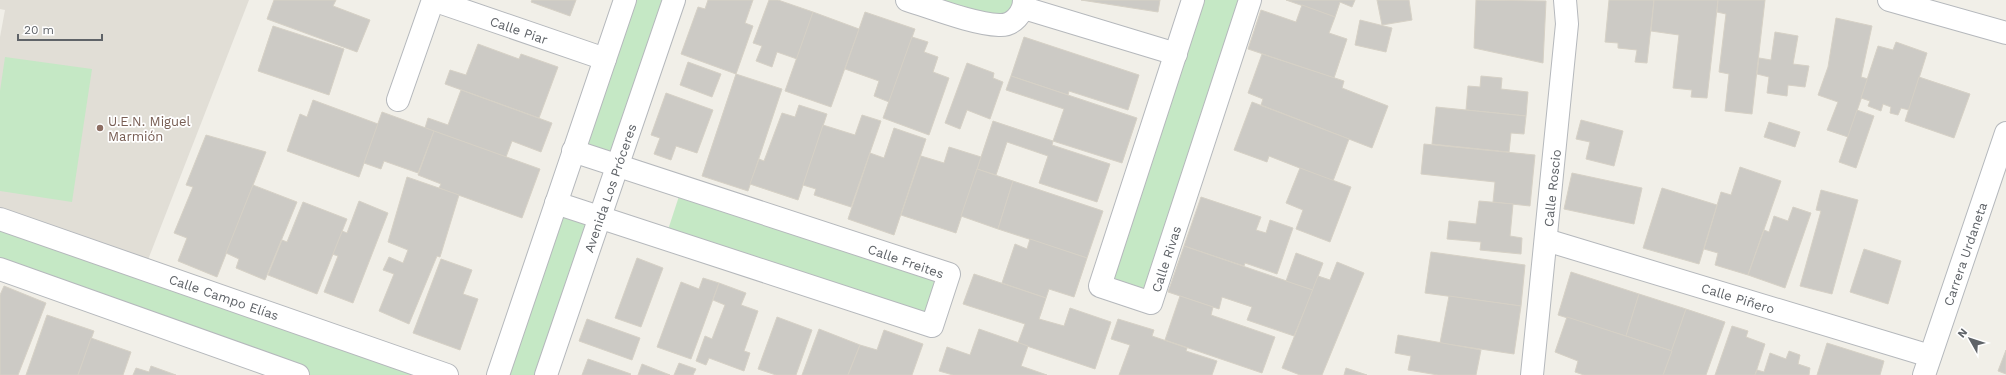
<svg xmlns="http://www.w3.org/2000/svg" width="2006" height="375" font-family="'Work Sans',sans-serif">
<style>
.education{fill:#e1ded6}
.green{fill:#c5e8c5}
.building{fill:#cccac5;stroke:#d6d1c6}
.lines{fill:none;stroke-linecap:round;stroke-linejoin:round}
.minor-casing{stroke:#b5b8bc;stroke-width:24}
.minor{stroke:#fff;stroke-width:22}
.education-dot{fill:#8d6e63;stroke:#fff;stroke-width:1.5}
.labels{text-anchor:middle;stroke-width:3.5;stroke-linejoin:round;paint-order:stroke}
.street-label{font-size:13px;fill:#5f6368;stroke:#fff}
.education-label{font-size:13px;fill:#785e54;stroke:#fff;text-anchor:start}
</style>
<rect width="100%" height="100%" fill="#f1efe8"/>
<polygon class="education" points="0,0 249,0 144,270 0,219 0,37 5,10 0,9"/>
<g class="green">
<polygon points="625,0 674,0 618,166 573,151"/>
<polygon points="907,0 1024,0 1014,22"/>
<polygon points="1193,0 1250,0 1151,303 1100,286"/>
<polygon points="5,57 92,69 72,202 0,191 0,91"/>
<polygon points="682,187 949,274 932,326 665,239"/>
<polygon points="556,203 600,218 546,375 498,375"/>
<polygon points="0,219 415,364 412,375 298,375 0,269"/>
</g>
<g class="building">
<polygon points="274,0 336,0 333,6 370,20 357,52 267,19"/>
<polygon points="532,0 576,0 570,16 531,2"/>
<polygon points="708,0 753,0 745,23 753,26 736,74 681,54 698,7 705,9"/>
<polygon points="769,0 778,0 813,12 797,59 777,52 772,67 756,61 762,46 753,43"/>
<polygon points="1081,0 1160,0 1158,12"/>
<polygon points="1286,0 1355,0 1352,7 1340,2 1335,17"/>
<polygon points="1377,0 1409,0 1412,20 1382,25"/>
<polygon points="1476,0 1546,1 1543,63 1474,48"/>
<polygon points="1609,0 1654,0 1647,63 1635,62 1637,50 1618,48 1618,43 1605,42"/>
<polygon points="1654,0 1718,0 1707,98 1691,97 1692,90 1673,88 1679,35 1651,31"/>
<polygon points="1718,0 1765,0 1752,114 1725,111 1729,74 1719,72 1726,14 1717,12"/>
<polygon points="1302,5 1335,17 1329,33 1347,39 1334,78 1248,49 1261,10 1296,22"/>
<polygon points="813,12 859,29 831,107 785,91"/>
<polygon points="865,12 915,29 889,102 874,96 879,81 845,69"/>
<polygon points="1836,18 1872,26 1861,77 1868,79 1848,137 1827,130 1838,102 1818,95 1828,67"/>
<polygon points="1360,20 1392,28 1386,52 1355,45"/>
<polygon points="273,26 344,49 329,95 258,71"/>
<polygon points="1775,32 1798,36 1793,64 1809,66 1805,87 1788,85 1787,96 1767,93 1769,77 1757,74 1759,58 1771,60"/>
<polygon points="912,37 928,42 924,52 938,57 933,72 949,78 929,135 883,118"/>
<polygon points="1024,37 1139,75 1128,110 1069,91 1068,95 1011,76"/>
<polygon points="1896,42 1927,53 1909,110 1901,108 1898,115 1890,113 1891,107 1883,104 1881,111 1868,106 1870,101 1861,98 1878,46 1893,50"/>
<polygon points="478,44 519,59 521,54 558,67 539,118 445,84 450,70 466,75"/>
<polygon points="1262,54 1344,81 1342,88 1388,106 1372,148 1261,105 1263,99 1248,93"/>
<polygon points="688,62 721,74 712,97 680,85"/>
<polygon points="967,63 994,73 993,78 1003,82 990,119 967,110 960,129 945,123"/>
<polygon points="736,74 782,89 748,191 702,176"/>
<polygon points="1011,76 1137,118 1122,163 1053,141 1064,109 1006,90"/>
<polygon points="1481,76 1502,78 1501,89 1528,92 1526,116 1466,110 1468,86 1480,87"/>
<polygon points="1919,77 1970,94 1954,138 1905,121"/>
<polygon points="461,90 552,123 541,152 512,141 506,157 425,128 428,118 448,125"/>
<polygon points="666,93 713,110 697,153 676,146 671,160 654,154 660,138 651,135"/>
<polygon points="313,100 378,124 359,177 287,151 300,114 307,117"/>
<polygon points="1252,102 1349,139 1333,181 1269,156 1267,162 1234,150"/>
<polygon points="799,105 827,114 798,200 750,184 759,159 764,161 782,113 795,117"/>
<polygon points="1436,107 1526,116 1524,134 1511,133 1509,152 1432,144"/>
<polygon points="1857,110 1874,116 1856,168 1839,162"/>
<polygon points="382,112 434,131 418,173 384,161 381,169 364,163"/>
<polygon points="862,115 881,121 851,207 814,195 816,189 803,185 823,125 855,135"/>
<polygon points="1581,120 1623,131 1614,166 1586,159 1590,142 1576,139"/>
<polygon points="993,121 1053,141 1052,145 1110,164 1097,202 1039,183 1048,156 1007,142 996,175 977,169"/>
<polygon points="1769,122 1800,132 1795,147 1764,137"/>
<polygon points="894,128 926,139 894,235 848,219 870,153 884,158"/>
<polygon points="434,131 540,169 522,218 439,188 441,184 418,175"/>
<polygon points="206,135 266,152 217,277 178,261 187,238 174,233 193,187 186,185"/>
<polygon points="1424,144 1535,155 1530,206 1493,202 1495,182 1421,174"/>
<polygon points="949,147 981,157 956,233 901,215 921,156 944,163"/>
<polygon points="1740,167 1781,181 1748,275 1715,265 1718,253 1704,249 1721,192 1731,195"/>
<polygon points="1300,168 1351,187 1330,242 1296,229 1303,210 1286,203"/>
<polygon points="977,169 1013,181 998,229 961,216"/>
<polygon points="1572,173 1642,188 1634,224 1564,209"/>
<polygon points="407,177 459,195 440,257 437,256 409,324 379,311 394,274 383,270 389,257 403,263 408,250 388,242"/>
<polygon points="1013,181 1103,211 1087,258 998,229"/>
<polygon points="253,185 297,202 265,280 236,268 239,259 226,253"/>
<polygon points="1662,188 1717,205 1699,264 1643,248"/>
<polygon points="1821,190 1858,200 1832,294 1800,286 1821,211 1816,210"/>
<polygon points="1201,197 1261,217 1256,230 1266,233 1270,220 1293,228 1277,274 1245,263 1244,266 1184,246"/>
<polygon points="359,201 388,213 353,303 324,292 338,256 332,254 342,231 347,233"/>
<polygon points="1479,201 1513,204 1510,236 1522,238 1521,254 1480,250 1481,242 1447,239 1449,221 1476,224"/>
<polygon points="303,202 347,219 317,294 268,275 282,240 287,242"/>
<polygon points="1793,207 1811,213 1785,288 1748,275 1764,230 1769,232 1774,216 1788,221"/>
<polygon points="1030,239 1087,258 1074,297 1049,289 1046,298 1002,283 1015,244 1027,249"/>
<polygon points="1184,246 1313,290 1294,336 1247,320 1252,307 1222,297 1219,309 1168,292"/>
<polygon points="1864,249 1901,261 1888,304 1850,292"/>
<polygon points="1431,252 1525,265 1521,306 1425,293"/>
<polygon points="1296,253 1323,263 1313,290 1286,281"/>
<polygon points="637,258 663,268 641,327 615,318"/>
<polygon points="441,259 472,270 463,294 478,299 460,350 413,333"/>
<polygon points="1337,262 1364,273 1322,375 1300,375 1282,368 1318,276 1330,280"/>
<polygon points="1571,272 1639,294 1626,336 1558,315"/>
<polygon points="974,274 1046,298 1039,319 1064,326 1070,308 1111,322 1095,369 1018,343 1025,324 963,304"/>
<polygon points="703,278 719,283 691,359 657,347 681,282 699,289"/>
<polygon points="719,283 746,293 741,305 758,311 744,351 750,353 744,371 709,358 706,365 696,361 705,336 712,339 725,305 713,300"/>
<polygon points="4,286 46,303 18,375 0,375 0,295"/>
<polygon points="1639,294 1686,309 1672,351 1626,336"/>
<polygon points="1180,296 1213,307 1211,315 1275,337 1262,373 1165,340"/>
<polygon points="1449,296 1521,306 1514,354 1440,343"/>
<polygon points="1686,309 1725,322 1706,375 1663,375"/>
<polygon points="47,315 94,331 78,375 26,375"/>
<polygon points="777,317 812,330 796,375 776,375 758,369"/>
<polygon points="1567,317 1672,351 1663,375 1584,375 1575,372 1578,361 1555,352"/>
<polygon points="587,319 640,338 632,360 579,341"/>
<polygon points="1118,319 1154,330 1152,336 1187,348 1186,351 1217,361 1212,375 1119,375 1130,345 1111,339"/>
<polygon points="1732,326 1748,331 1746,337 1765,344 1755,375 1715,375"/>
<polygon points="819,329 860,345 848,375 802,375"/>
<polygon points="979,329 1028,346 1021,366 1047,375 953,375 939,371 947,347 970,355"/>
<polygon points="884,330 923,344 912,375 848,375 860,345 877,350"/>
<polygon points="1398,335 1481,350 1476,375 1438,375 1408,370 1411,356 1395,353"/>
<polygon points="91,338 131,352 123,375 78,375"/>
<polygon points="1827,343 1884,361 1880,375 1817,375"/>
<polygon points="2006,350 2006,374 1998,371"/>
<polygon points="1789,351 1800,355 1798,364 1810,368 1809,375 1755,375 1757,370 1764,372 1770,353 1786,359"/>
<polygon points="588,359 631,374 630,375 582,375"/>
<polygon points="679,363 696,369 693,375 674,375"/>
<polygon points="642,364 670,375 638,375"/>
<polygon points="151,366 176,375 133,375 136,368 149,372"/>
<polygon points="1346,368 1367,375 1344,375"/>
</g>
<g class="lines">
<defs>
<g id="minor">
<polyline points="433,0 605,59"/>
<path d="M 907,0 C 933,8 973,24 999,25 C 1013,26 1024,13 1024,0"/>
<polyline points="1193,0 1100,286 1151,303 1250,0"/>
<polyline points="1889,0 2006,33"/>
<polyline points="1024,8 1176,54"/>
<polyline points="398,100 433,0"/>
<polyline points="556,203 932,326 949,274 573,151"/>
<polyline points="0,219 447,375"/>
<polyline points="1546,240 1930,356"/>
<polyline points="0,269 298,375"/>
<polyline points="498,375 625,0"/>
<polyline points="546,375 674,0"/>
<polyline points="1532,375 1567,24 1565,0"/>
<polyline points="1924,375 2006,133"/>
</g>
</defs>
<use href="#minor" class="minor-casing"/>
<use href="#minor" class="minor"/>
</g>
<circle class="education-dot" cx="100" cy="128" r="4"/>
<g class="labels">
<g class="street-label">
<text transform="translate(519 30) rotate(19)" y="5">Calle Piar</text>
<text transform="translate(610 188) rotate(-71)" y="5">Avenida Los Próceres</text>
<text transform="translate(1552 188) rotate(-84)" y="5">Calle Roscio</text>
<text transform="translate(1965 254) rotate(-71)" y="5">Carrera Urdaneta</text>
<text transform="translate(1166 259) rotate(-72)" y="5">Calle Rivas</text>
<text transform="translate(906 261) rotate(19)" y="5">Calle Freites</text>
<text transform="translate(224 297) rotate(19)" y="5">Calle Campo Elías</text>
<text transform="translate(1738 298) rotate(17)" y="5">Calle Piñero</text>
</g>
<g class="education-label">
<text x="108" y="126">U.E.N. Miguel<tspan x="108" dy="15">Marmión</tspan></text>
</g>
</g>
<g transform="translate(1970 339) rotate(309)" stroke="#ffffff" stroke-width="3" paint-order="stroke">
<path d="M0-3L7 15L0 10L-7 15Z" fill="#5f6368"/>
<text y="-6" font-size="11" font-weight="bold" text-anchor="middle" fill="#5f6368">N</text>
</g>
<path d="M18 34v6h84v-6" fill="none" stroke="#5f6368" stroke-width="2"/>
<text x="24" y="34" font-size="12" fill="#5f6368" stroke="#ffffff" stroke-width="3" paint-order="stroke">20 m</text>
</svg>
